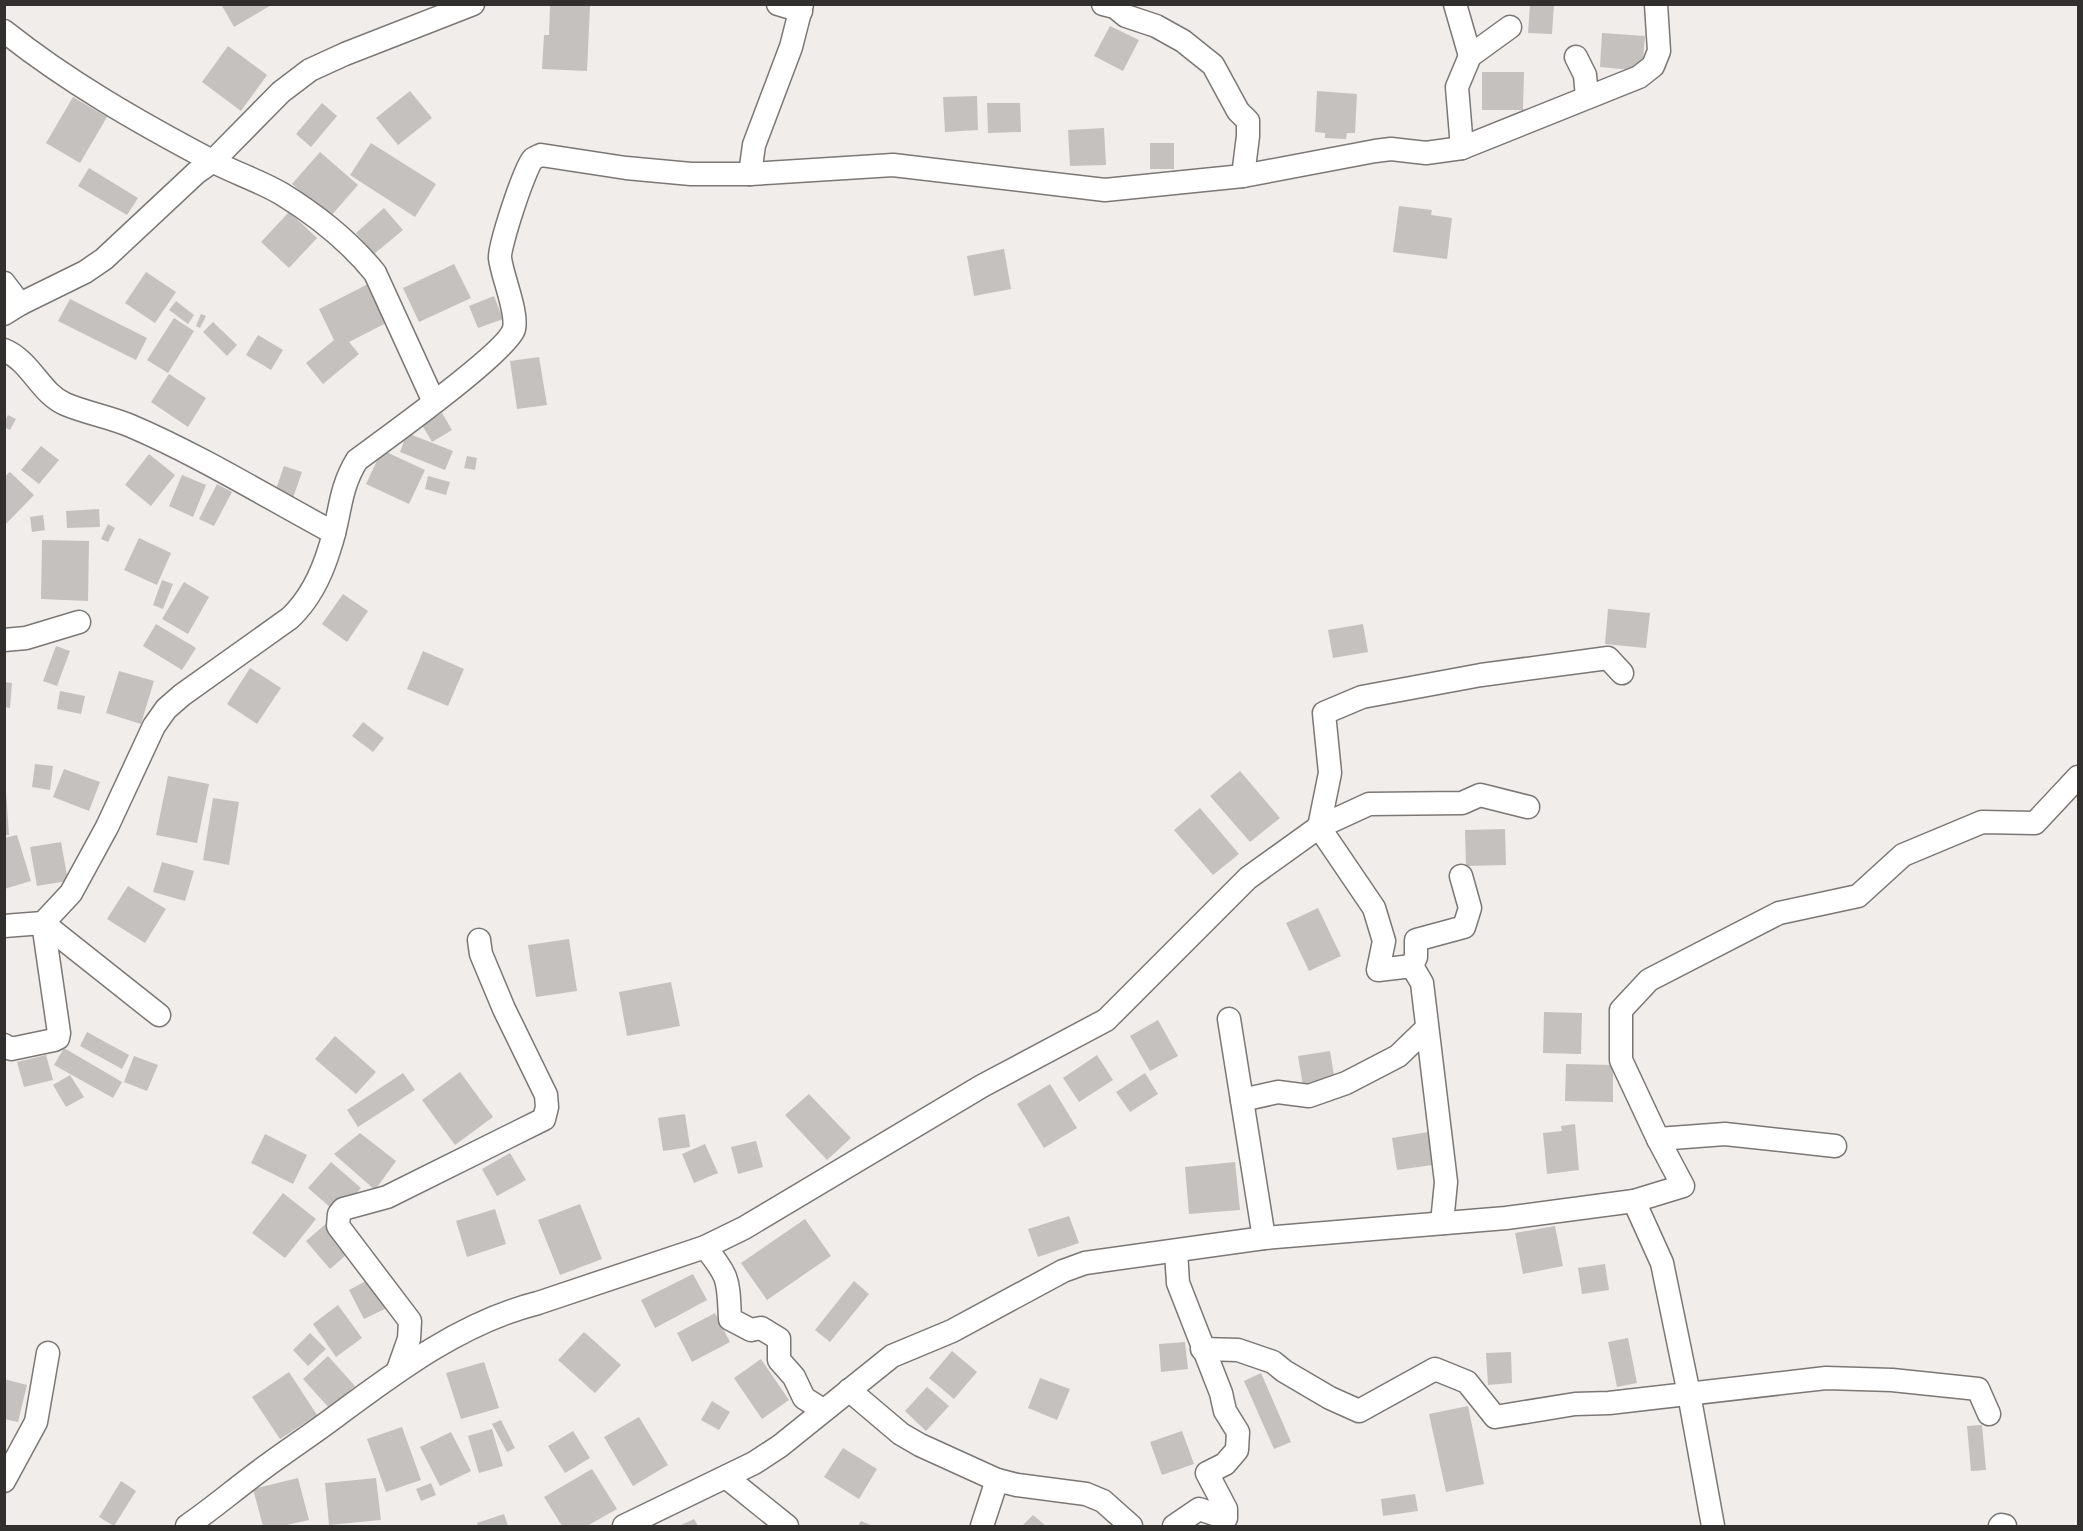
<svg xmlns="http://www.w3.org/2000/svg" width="2083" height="1531" font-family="Lato,sans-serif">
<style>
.building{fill:#c5c1bf}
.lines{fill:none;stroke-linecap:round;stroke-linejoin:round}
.street-casing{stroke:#7b7775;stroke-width:25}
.street{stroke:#fff;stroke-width:22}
</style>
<rect width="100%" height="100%" fill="#f1edeb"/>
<g class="building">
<polygon points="221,4 273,4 234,27"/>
<polygon points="1530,4 1554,4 1552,34 1528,33"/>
<polygon points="550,5 590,6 587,71 542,69 544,35 549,35"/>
<polygon points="1110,26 1139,40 1123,71 1094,56"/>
<polygon points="1602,33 1645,36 1642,71 1600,67"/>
<polygon points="228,46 267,75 241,111 202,82"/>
<polygon points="1482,72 1524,72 1523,110 1482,110"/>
<polygon points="410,91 432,118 398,145 376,118"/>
<polygon points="1317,91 1357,94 1355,133 1347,133 1346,139 1325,138 1325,133 1315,132"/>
<polygon points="977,96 978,130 945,132 943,97"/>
<polygon points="73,97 107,117 80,163 46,143"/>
<polygon points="322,103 337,116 311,147 296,134"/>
<polygon points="987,103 1020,103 1021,132 988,133"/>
<polygon points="1104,128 1106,165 1070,166 1068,130"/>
<polygon points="371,143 436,184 415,217 350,175"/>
<rect x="1150" y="143" width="24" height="26"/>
<polygon points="320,152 358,185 330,217 292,184"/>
<polygon points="89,168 138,198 127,215 78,186"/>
<polygon points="1399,206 1432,210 1431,215 1452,218 1447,259 1393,252"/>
<polygon points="384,208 403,230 374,254 356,233"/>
<polygon points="289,212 317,238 289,268 261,242"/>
<polygon points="1004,249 1011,289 974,296 967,256"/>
<polygon points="454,264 471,298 419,322 403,288"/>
<polygon points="146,272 176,292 155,323 125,303"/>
<polygon points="368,284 388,322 349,342 359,354 323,384 306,363 334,340 319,309"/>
<polygon points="494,296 503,319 478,328 469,306"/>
<polygon points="70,299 147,338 136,360 58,321"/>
<polygon points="176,301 194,315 188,324 169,310"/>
<polygon points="201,314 206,316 200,328 196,326"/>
<polygon points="174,318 194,331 168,373 147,360"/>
<polygon points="213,322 237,345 227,356 203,332"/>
<polygon points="258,335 283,350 271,370 246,355"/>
<polygon points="539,357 547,405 517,409 510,361"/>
<polygon points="169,374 206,398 188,427 151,402"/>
<polygon points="442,413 452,430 432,442 422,425"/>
<polygon points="8,415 16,419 10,430 4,427 4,422"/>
<polygon points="407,433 453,451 445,470 400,452"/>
<polygon points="41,446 59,460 39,484 21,470"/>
<polygon points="382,450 425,470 409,504 366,484"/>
<polygon points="149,454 175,475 151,506 125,485"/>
<polygon points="467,456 477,458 475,470 464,468"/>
<polygon points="284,466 302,472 293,498 275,492"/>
<polygon points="10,472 34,495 4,526 4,477"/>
<polygon points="182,475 206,485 193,517 169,506"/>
<polygon points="428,476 450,482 446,495 425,489"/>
<polygon points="217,484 232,492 214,526 199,519"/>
<polygon points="99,509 100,527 67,528 66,511"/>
<polygon points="43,515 45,530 32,532 30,517"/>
<polygon points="108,524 115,528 108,542 101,539"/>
<polygon points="139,538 171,553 157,585 124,570"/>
<polygon points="42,540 89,541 88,601 41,599"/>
<polygon points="162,580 173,584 163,609 153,605"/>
<polygon points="184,582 209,597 188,634 162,619"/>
<polygon points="343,594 368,611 347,642 322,624"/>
<polygon points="1608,609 1650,613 1646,648 1605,644"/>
<polygon points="156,624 196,648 182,670 143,646"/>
<polygon points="1363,624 1368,652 1333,658 1328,630"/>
<polygon points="56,646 70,651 57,686 43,681"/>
<polygon points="423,651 464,669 448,706 407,689"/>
<polygon points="250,668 281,688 257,724 227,704"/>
<polygon points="119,671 154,681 141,724 106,713"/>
<polygon points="4,682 12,683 10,708 4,707"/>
<polygon points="60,691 85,696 81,714 57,709"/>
<polygon points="363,722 384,738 373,752 352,736"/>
<polygon points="35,764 53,766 50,790 32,787"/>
<polygon points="64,769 100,782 89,811 53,797"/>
<polygon points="1240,771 1280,818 1250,842 1210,796"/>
<polygon points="168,776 209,784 197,843 156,835"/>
<polygon points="4,791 6,791 9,835 4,835"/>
<polygon points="213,798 239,802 229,865 203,860"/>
<polygon points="1200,808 1239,854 1213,875 1174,830"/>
<polygon points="1505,829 1506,865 1466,866 1465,830"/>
<polygon points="17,835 31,881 4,889 4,838"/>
<polygon points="61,842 68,881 37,886 30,847"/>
<polygon points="162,862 194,871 185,901 153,892"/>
<polygon points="128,886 166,909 145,943 107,919"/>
<polygon points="1318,908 1341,956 1309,971 1286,923"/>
<polygon points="569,939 577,991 536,997 528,945"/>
<polygon points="671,982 680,1026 627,1036 619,992"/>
<polygon points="1544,1012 1582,1013 1581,1054 1543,1053"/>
<polygon points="1158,1020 1178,1056 1150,1071 1130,1036"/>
<polygon points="87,1032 129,1055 122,1069 80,1046"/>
<polygon points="335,1036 376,1072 356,1094 315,1059"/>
<polygon points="64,1048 122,1082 113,1098 54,1065"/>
<polygon points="1330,1051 1335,1081 1303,1086 1298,1056"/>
<polygon points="46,1055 53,1080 24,1087 17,1062"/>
<polygon points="1097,1055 1113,1080 1079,1102 1063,1078"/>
<polygon points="134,1056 158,1065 147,1091 124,1082"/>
<polygon points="1566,1064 1613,1065 1613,1102 1565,1101"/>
<polygon points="460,1072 493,1117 455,1145 422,1100"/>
<polygon points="403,1073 415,1090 358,1127 347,1110"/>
<polygon points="1145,1073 1158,1094 1130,1112 1116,1092"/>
<polygon points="70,1075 84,1097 66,1107 53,1085"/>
<polygon points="1050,1084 1077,1128 1044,1148 1017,1104"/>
<polygon points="809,1094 851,1138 827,1160 785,1115"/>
<polygon points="685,1114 690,1147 663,1151 658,1118"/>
<polygon points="1575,1124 1579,1170 1547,1174 1543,1133 1562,1131 1561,1126"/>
<polygon points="1428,1132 1432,1165 1397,1170 1392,1138"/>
<polygon points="360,1133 396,1161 375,1190 334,1154"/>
<polygon points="265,1134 307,1155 293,1184 251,1163"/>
<polygon points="756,1141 763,1167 738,1174 731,1147"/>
<polygon points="705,1144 718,1173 694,1183 682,1154"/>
<polygon points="510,1153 526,1180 497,1196 482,1169"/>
<polygon points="331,1162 361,1188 338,1214 308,1188"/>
<polygon points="1235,1162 1240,1210 1189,1214 1185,1167"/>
<polygon points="283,1193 316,1219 285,1258 252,1233"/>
<polygon points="580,1204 602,1259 560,1275 538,1220"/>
<polygon points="495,1209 506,1244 467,1257 456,1221"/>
<polygon points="1069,1216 1079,1243 1038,1257 1028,1229"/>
<polygon points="805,1219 831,1256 767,1300 741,1263"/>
<polygon points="328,1222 352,1250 330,1269 306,1241"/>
<polygon points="1555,1226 1563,1266 1523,1274 1515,1233"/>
<polygon points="1605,1264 1609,1290 1582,1294 1578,1268"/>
<polygon points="693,1274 707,1300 655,1328 641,1300"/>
<polygon points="377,1275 393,1305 364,1319 349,1290"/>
<polygon points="854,1281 869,1294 830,1342 815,1330"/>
<polygon points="338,1305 362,1338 336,1357 313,1324"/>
<polygon points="715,1313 730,1342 692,1362 677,1333"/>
<polygon points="584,1332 621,1365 595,1393 558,1360"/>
<polygon points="310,1333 326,1349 308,1366 293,1350"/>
<polygon points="1628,1338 1637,1383 1617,1387 1608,1342"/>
<polygon points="1185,1342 1188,1369 1161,1372 1159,1344"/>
<polygon points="952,1351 977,1372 954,1399 929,1378"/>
<polygon points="1511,1352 1512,1383 1488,1385 1486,1353"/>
<polygon points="328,1356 355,1386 330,1409 303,1379"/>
<polygon points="761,1359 789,1400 762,1419 734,1378"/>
<polygon points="484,1362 499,1408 461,1419 446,1373"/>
<polygon points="289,1372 317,1415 280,1439 252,1397"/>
<polygon points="1261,1373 1291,1442 1274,1449 1244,1381"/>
<polygon points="1040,1378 1070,1389 1057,1420 1028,1408"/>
<polygon points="4,1379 27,1385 18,1422 4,1419"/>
<polygon points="927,1387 949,1406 926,1431 905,1411"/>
<polygon points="712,1401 730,1412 719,1430 701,1420"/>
<polygon points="1468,1406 1484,1484 1446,1492 1429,1414"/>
<polygon points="639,1417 668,1465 633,1486 604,1437"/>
<polygon points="501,1420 515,1448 507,1452 492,1424"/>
<polygon points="1982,1425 1986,1470 1971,1471 1967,1426"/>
<polygon points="402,1427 421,1480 386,1492 367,1439"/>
<polygon points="492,1429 503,1466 479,1473 468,1436"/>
<polygon points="573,1431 590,1458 565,1473 548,1446"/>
<polygon points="1182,1431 1194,1464 1162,1475 1150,1442"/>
<polygon points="451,1432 471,1471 440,1486 420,1447"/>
<polygon points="843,1448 877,1469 859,1499 824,1477"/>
<polygon points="592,1469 617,1509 587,1526 562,1526 544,1497"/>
<polygon points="298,1478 309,1520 282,1526 263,1526 253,1489"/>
<polygon points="376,1478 381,1520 329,1525 325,1483"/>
<polygon points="121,1481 136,1491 114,1526 99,1517"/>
<polygon points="431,1483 436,1495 421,1501 416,1489"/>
<polygon points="1415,1494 1418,1511 1383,1516 1381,1499"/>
<polygon points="504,1514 508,1526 478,1526 477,1523"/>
<polygon points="1033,1515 1046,1526 1022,1526"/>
<polygon points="694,1519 698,1526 679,1526"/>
<polygon points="861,1521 873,1526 858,1526"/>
</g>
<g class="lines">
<defs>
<g id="street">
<polyline points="778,4 801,11"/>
<polyline points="1103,4 1115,7 1126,16 1156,26 1183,41 1213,65 1238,111 1248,121 1248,136 1243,176"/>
<polyline points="1455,4 1470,56"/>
<path d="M 4,31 C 68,82 140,123 212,161 C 235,173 260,181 282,194 C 316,215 350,242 375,273 L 434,402"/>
<polyline points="1576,57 1585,75 1587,97"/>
<polyline points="1462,148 1457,87 1470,56 1510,27"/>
<polyline points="750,174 754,145 791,47 802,4"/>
<polyline points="4,283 20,304"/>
<polyline points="4,314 20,304 85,272 104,259 196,173 213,161 281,92 310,70 345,54 473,4"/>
<path d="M 4,350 C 31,361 40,393 65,404 C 86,413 110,417 131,426 C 201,456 267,497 334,533"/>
<polyline points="4,640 26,638 79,622"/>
<polyline points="4,926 43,923 159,1015"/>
<polyline points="1412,966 1416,957 1416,940 1464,927 1470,908 1461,876"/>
<polyline points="1229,1019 1264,1238"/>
<path d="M 4,1045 L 11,1049 L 54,1040 L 58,1038 L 59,1033 L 43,923 L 71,893 L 107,827 L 154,726 L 166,709 L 182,695 L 290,618 C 310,599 322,574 330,547 C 341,515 338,491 357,460 C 383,441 507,352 514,329 C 518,312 502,276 500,258 C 499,246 525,167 533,159 C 534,158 539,156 541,155 L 626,168 L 691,174 L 750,174 L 893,165 L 1105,190 L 1243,176 L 1375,151 L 1391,149 L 1426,153 L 1462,148 L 1639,77 L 1653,66 L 1659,51 L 1656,4"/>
<polyline points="1242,1100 1278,1092 1309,1096 1346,1083 1398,1056 1427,1028"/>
<polyline points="1658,1139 1725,1134 1835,1146"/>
<polyline points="1634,1201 1662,1263 1689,1394 1713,1526"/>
<polyline points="1442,1223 1446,1182 1422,983 1412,966 1378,970 1384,941 1374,908 1319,827 1369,804 1462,803 1480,795 1528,807"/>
<path d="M 705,1247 C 730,1278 728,1280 730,1319 L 751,1330 L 761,1328 L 779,1339 L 779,1360 L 794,1377 L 804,1398 L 823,1410"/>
<polyline points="1202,1349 1238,1350 1273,1362 1284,1371 1330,1398 1359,1411 1435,1369 1467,1382 1495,1417 1575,1404 1609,1403 1826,1378 1892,1380 1978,1389 1989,1414"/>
<polyline points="398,1370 409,1339 410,1321 338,1226 339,1214 343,1209 387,1197 544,1119 547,1107 546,1095 504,1009 481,954 479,940"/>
<polyline points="849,1390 901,1434 920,1445 997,1480 1017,1485 1086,1494 1103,1501 1131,1526"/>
<polyline points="726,1477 787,1526"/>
<polyline points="4,1481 36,1422 48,1353"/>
<path d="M 187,1526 C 209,1511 228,1495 249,1479 C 277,1457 307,1438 335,1417 C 397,1371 462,1322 538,1303 L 705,1247 L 744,1228 L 982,1086 L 1106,1020 L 1248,878 L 1319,827 L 1330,773 L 1324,713 L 1362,697 L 1481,675 L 1608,658 L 1622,673"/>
<polyline points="624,1526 754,1463 780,1446 892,1356 952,1331 1063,1271 1085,1263 1264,1238 1506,1218 1634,1201 1683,1186 1658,1139 1621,1060 1621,1010 1649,980 1779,913 1858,896 1903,855 1982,822 2035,823 2078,777"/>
<polyline points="982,1526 997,1480"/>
<polyline points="1174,1526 1199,1509 1226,1518 1226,1509 1207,1473 1225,1464 1237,1450 1238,1432 1225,1411 1221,1393 1178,1283 1176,1251"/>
<polyline points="2000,1526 2001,1525 2005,1526"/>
</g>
</defs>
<use href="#street" class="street-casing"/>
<use href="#street" class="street"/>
</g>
<rect width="2083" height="1531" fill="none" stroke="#31302f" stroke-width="12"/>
</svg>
